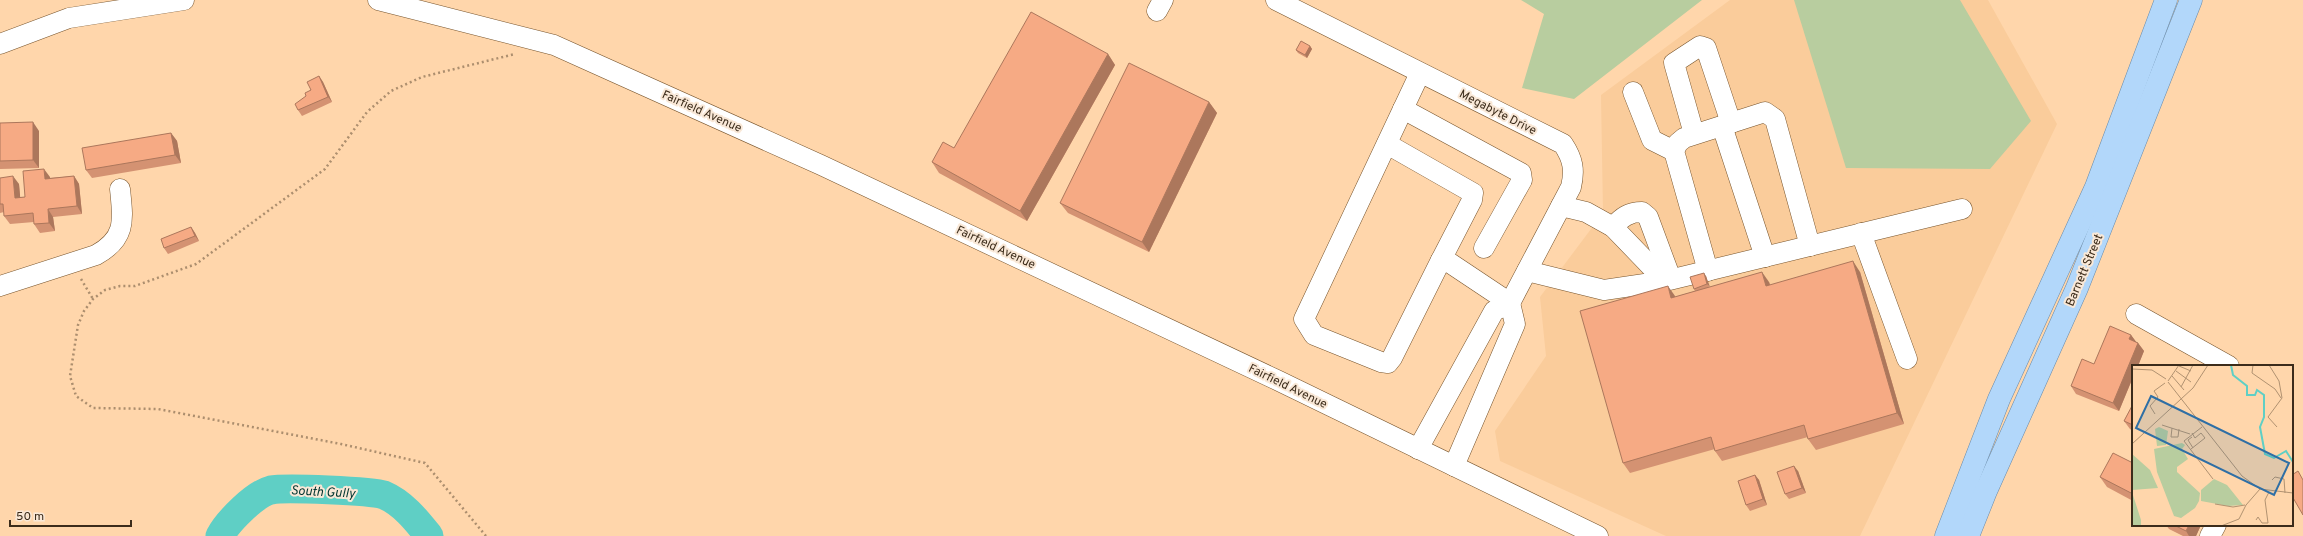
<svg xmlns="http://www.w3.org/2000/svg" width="2303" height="536" font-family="Overpass,sans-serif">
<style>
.built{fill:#facc9b}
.green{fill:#b8cd9f}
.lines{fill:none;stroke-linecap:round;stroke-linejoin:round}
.river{stroke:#5fcfc5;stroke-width:29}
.minor-casing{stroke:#77542c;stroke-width:21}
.major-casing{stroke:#688aa9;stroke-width:23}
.path{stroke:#ac8e6e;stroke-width:2.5;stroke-dasharray:2 3;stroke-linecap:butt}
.minor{stroke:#fff;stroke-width:20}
.major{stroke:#b2d7fa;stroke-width:22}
.wall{fill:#d49272}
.shaded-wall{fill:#ac775c}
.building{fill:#f6aa84;stroke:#ac775c}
.labels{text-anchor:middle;stroke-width:4;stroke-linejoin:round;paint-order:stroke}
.street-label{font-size:12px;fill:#3c2c1b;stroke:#f9e8d7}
.water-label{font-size:13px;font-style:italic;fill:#003531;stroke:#f9e8d7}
.inset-river{fill:none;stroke:#5fcfc5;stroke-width:2}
.inset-road{fill:none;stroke:#b19271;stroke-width:1}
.view{fill:#2f6fa5;fill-opacity:0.15;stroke:#2f6fa5;stroke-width:2}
.inset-edge{fill:none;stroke:#3c2c1b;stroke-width:2}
</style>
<rect width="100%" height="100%" fill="#ffd6ab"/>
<polygon class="built" points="1730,0 1988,0 2057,124 1860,536 1666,536 1500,461 1495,431 1546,356 1540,297 1603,213 1601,95"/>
<g class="green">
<polygon points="1521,0 1702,0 1574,99 1522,88 1544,14"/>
<polygon points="1794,0 1960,0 2031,121 1990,169 1846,168"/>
</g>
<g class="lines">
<path class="river" d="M 220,536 C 228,521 255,494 271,490 C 285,487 372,491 384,495 C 403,503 417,521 429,536"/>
<defs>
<g id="minor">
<polyline points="378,0 554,45 821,165 1279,381 1598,536"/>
<path d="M 1276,0 L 1563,144 C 1573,159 1575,170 1571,187 L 1510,303 L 1494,311 L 1418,449"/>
<polyline points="1157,11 1163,0"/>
<polyline points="0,44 69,18 184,0"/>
<polyline points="1420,73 1304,319 1314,335 1381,362 1388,363 1392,358 1441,260 1450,263 1510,303"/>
<polyline points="1633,92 1652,140 1674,151"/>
<polyline points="1403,109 1521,173 1522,180 1484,248"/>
<polyline points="1722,126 1765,257"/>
<polyline points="1694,134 1674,63 1700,46 1706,48 1731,123"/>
<polyline points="1387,144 1473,193 1472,200 1441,260"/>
<polyline points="1561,206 1586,212 1613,227 1665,281"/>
<path d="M 1613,227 C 1622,217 1629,212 1642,212 L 1648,217 L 1671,279"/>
<polyline points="1861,233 1907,359"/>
<polyline points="1527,271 1604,290 1665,281 1962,209"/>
<polyline points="1708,271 1674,151 1678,143 1684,138 1765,112 1775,119 1810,246"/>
<path d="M 0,286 L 96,255 C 127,238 123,219 120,189"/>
<polyline points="2136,314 2229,366"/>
<polyline points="1454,466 1515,324 1510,303"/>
<polyline points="2210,536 2216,525"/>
</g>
<g id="major">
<polyline points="1946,536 1999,399 2096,187 2166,0"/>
<polyline points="1968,536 1986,491 2077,288 2191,0"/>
</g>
</defs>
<use href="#minor" class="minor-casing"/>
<use href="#major" class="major-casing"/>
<g class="path">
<polyline points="81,279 93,299"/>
<polyline points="486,536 425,463 341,444 158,409 93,408 76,396 70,376 78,325 84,311 93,299 105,290 120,286 135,286 196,264 325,169 367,112 391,91 422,77 515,54"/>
</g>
<use href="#minor" class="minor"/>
<use href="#major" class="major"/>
</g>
<g class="wall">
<polygon points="1310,46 1312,49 1307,58 1298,53 1296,50"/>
<polygon points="1108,54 1115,65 1027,221 939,173 932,162"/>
<polygon points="319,76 323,82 332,102 302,116 298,110"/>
<polygon points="1209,102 1217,113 1149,252 1068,213 1060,203"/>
<polygon points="0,123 39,131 39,168 0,169"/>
<polygon points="171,133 177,141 181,163 92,178 86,170"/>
<polygon points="74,176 79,184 82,214 53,217 55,231 40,233 34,224 34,222 10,224 4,216 4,212 0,213 0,178 19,184 20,197 25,197 50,177 50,178"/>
<polygon points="191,227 195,233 199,241 168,254 164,248"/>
<polygon points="1860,272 1904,424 1816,450 1808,439 1808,437 1722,461 1715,451 1715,449 1630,473 1623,463 1675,296 1675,297 1695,291 1694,289 1706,276 1709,287 1769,282 1770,285"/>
<polygon points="2131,335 2136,342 2138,343 2144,351 2119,411 2076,394 2071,386 2094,364"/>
<polygon points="2133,404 2133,431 2130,429 2124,421"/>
<polygon points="2133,463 2133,501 2107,487 2100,477"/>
<polygon points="1798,471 1806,493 1789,499 1785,494"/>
<polygon points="1755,475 1759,480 1767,505 1750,511 1746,505"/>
<polygon points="2166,525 2201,525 2196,536 2183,536 2169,529"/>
</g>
<g class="shaded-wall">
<polygon points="1310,46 1312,49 1307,58 1305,55"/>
<polygon points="1108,54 1115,65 1027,221 1020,211"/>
<polygon points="319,76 323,82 332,102 328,97"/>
<polygon points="1209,102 1217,113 1149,252 1142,242"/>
<polygon points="33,122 39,131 39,168 33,160"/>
<polygon points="171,133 177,141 181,163 175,155"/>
<polygon points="44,169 50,177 51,187 45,179"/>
<polygon points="13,176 19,184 21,206 15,198"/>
<polygon points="74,176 79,184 82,214 77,206"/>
<polygon points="48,209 53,217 55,231 49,223"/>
<polygon points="191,227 195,233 199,241 195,236"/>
<polygon points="1853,261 1860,272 1904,424 1897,413"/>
<polygon points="1762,272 1769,282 1774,296 1766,286"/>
<polygon points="1704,273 1706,276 1710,287 1707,284"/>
<polygon points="1668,286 1675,296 1678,309 1671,298"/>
<polygon points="2131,335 2137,343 2129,339"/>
<polygon points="2138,343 2144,351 2138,366 2133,366 2133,377 2119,411 2113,403"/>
<polygon points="1794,466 1798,471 1806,493 1802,488"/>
<polygon points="1755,475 1759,480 1767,505 1763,499"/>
<polygon points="2189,525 2201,525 2196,536 2189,536 2186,531"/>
</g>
<g class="building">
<polygon points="1031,12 1108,54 1020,211 932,162 943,142 954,148"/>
<polygon points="1301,41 1310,46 1305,55 1296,50"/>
<polygon points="1129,63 1209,102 1142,242 1060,203"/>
<polygon points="319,76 328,97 298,110 295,104 306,96 305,93 311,90 307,82"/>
<polygon points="33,122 33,160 0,161 0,123"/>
<polygon points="171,133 175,155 86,170 82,148"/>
<polygon points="44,169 45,179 74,176 77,206 48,209 49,223 34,224 33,213 4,216 3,204 0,204 0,178 13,176 15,198 25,197 23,171"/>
<polygon points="191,227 195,236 164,248 161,239"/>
<polygon points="1853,261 1897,413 1808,439 1804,425 1715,451 1711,437 1623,463 1580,311 1668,286 1671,298 1762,272 1766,286"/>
<polygon points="1704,273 1707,284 1694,289 1690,277"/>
<polygon points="2110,326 2131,335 2129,339 2138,343 2113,403 2071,386 2082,359 2094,364"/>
<polygon points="2133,404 2133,425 2124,421"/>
<polygon points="2113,453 2133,463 2133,494 2100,477"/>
<polygon points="1794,466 1802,488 1785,494 1777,472"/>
<polygon points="2298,471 2303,480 2303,515 2292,496 2292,475"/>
<polygon points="1755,475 1763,499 1746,505 1738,481"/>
<polygon points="2174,525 2189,525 2186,531"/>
</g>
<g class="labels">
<g class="street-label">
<text transform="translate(702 111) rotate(24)" y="4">Fairfield Avenue</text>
<text transform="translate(1498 112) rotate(27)" y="4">Megabyte Drive</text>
<text transform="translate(996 247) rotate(25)" y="4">Fairfield Avenue</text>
<text transform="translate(2084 270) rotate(-67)" y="4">Barnett Street</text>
<text transform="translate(1288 386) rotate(26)" y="4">Fairfield Avenue</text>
</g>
<g class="water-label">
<text transform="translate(323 491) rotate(3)" y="5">South Gully</text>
</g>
</g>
<g transform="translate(2132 365)">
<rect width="161" height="161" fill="#ffd6ab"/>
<path d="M 27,62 L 36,66 L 34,80 L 25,81 L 23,64 ZM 50,78 L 53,80 L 50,84 L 56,94 L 45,102 L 45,107 L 68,128 L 67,136 L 63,143 L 49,153 L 42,151 L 25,107 L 22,84 ZM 0,89 L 18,105 L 26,123 L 0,125 ZM 82,114 L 95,120 L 111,140 L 96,141 L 69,136 L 69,125 ZM 0,127 L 9,155 L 9,161 L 0,161 Z" fill="#b8cd9f"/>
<path class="inset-river" d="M 99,0 L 101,10 L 115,21 L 115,30 L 123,30 L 125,25 L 132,30 L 132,52 L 128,62 L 133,89 L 142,93 L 154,86 L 161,97"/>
<path class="inset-road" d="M 121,0 L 120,8 L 143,24 L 149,33M 137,0 L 147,16 L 150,33 L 136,52 L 145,62M 47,1 L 59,6M 0,4 L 20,5 L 34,14M 44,6 L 59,17M 40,11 L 52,25M 36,16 L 47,0M 36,17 L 110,111 L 128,124 L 161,128M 49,22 L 61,0M 23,49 L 18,41 L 26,32 L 22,26 L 33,18M 30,60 L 58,69M 70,62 L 52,76 L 81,114M 40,63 L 39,72 L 46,72 L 47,64M 60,72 L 56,75 L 61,83M 0,79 L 61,23 L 76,0M 59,84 L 73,73 L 69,68 L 63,73 L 60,68M 140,115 L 143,112 L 152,114 L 153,128M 83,139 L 101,142 L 113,140M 124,155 L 126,152 L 130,158 L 136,158 L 133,135 L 137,127M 89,161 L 107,154 L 114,140 L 128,124"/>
<path class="view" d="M 19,31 L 157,98 L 142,130 L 4,63 Z"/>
<rect width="161" height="161" class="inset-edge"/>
</g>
<path d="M10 520v6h121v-6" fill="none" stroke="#3c2c1b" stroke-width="2"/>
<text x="16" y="520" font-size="12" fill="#3c2c1b" stroke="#f9e8d7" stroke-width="3" paint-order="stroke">50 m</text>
</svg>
